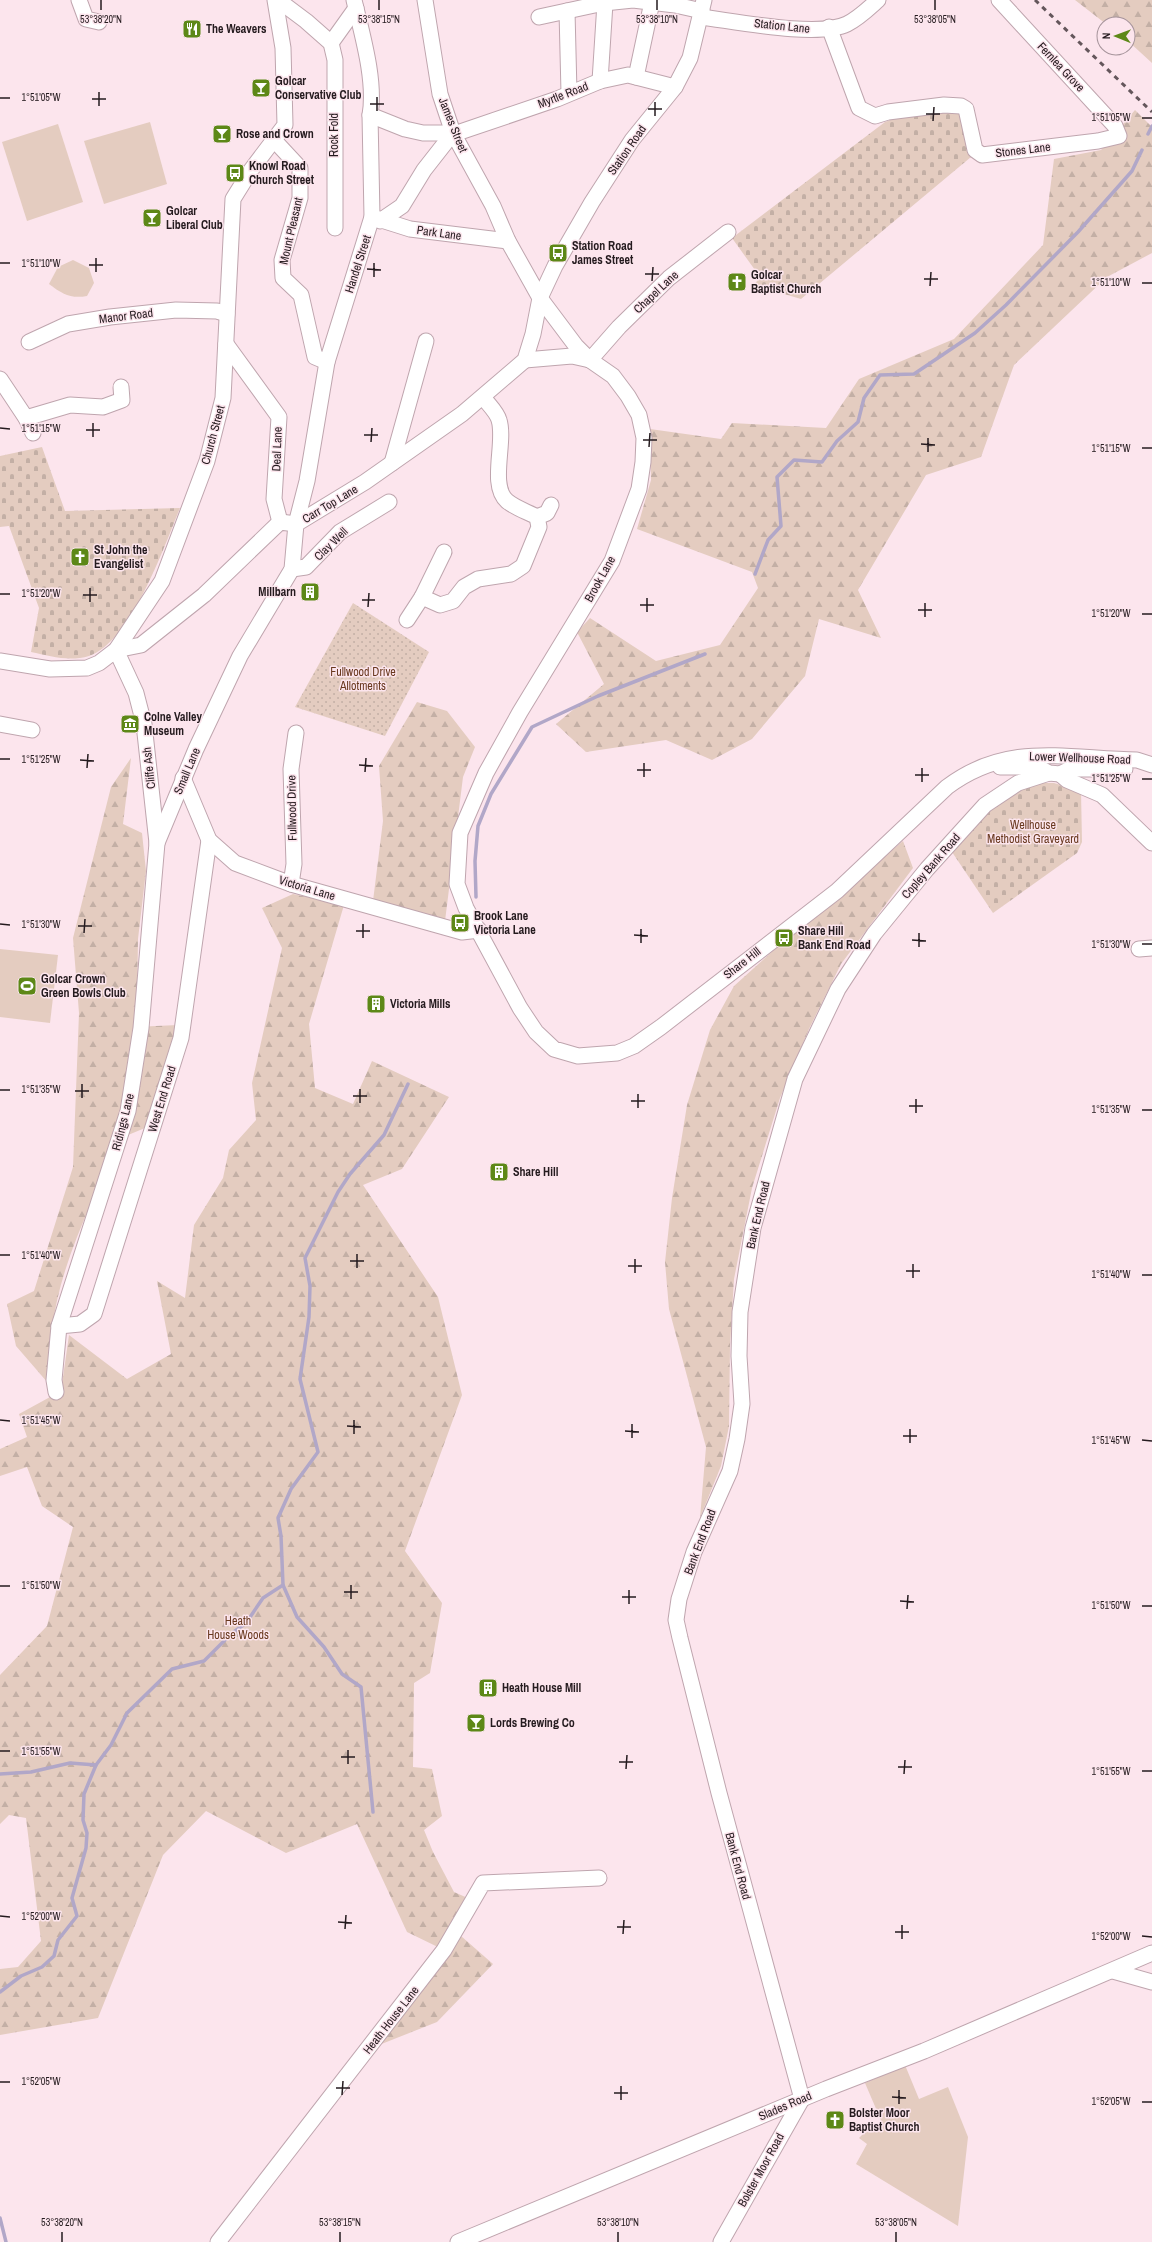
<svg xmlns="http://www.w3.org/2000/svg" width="1152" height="2242" font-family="'Archivo Narrow',sans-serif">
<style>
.forest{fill:url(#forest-firs)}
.cemetery{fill:url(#cemetery-stones)}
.park{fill:#e4ccc0}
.garden{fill:url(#garden-dots)}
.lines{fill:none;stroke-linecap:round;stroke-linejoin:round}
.stream{stroke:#b1a7c8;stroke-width:3.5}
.minor-casing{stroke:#bfa5ae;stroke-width:17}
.minor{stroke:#fff;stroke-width:15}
.rail{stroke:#64565b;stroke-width:3;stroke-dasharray:5 5;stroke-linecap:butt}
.ticks{fill:none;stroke:#251b1f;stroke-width:1.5}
.labels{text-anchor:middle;stroke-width:3;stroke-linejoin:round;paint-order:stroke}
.street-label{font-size:12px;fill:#251b1f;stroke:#fce5ed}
.poi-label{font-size:12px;font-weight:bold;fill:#251b1f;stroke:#fce5ed;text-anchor:start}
.park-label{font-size:12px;fill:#69391f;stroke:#fce5ed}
.ticks-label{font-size:10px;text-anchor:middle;fill:#251b1f;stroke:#fce5ed;stroke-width:3;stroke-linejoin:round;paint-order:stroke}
</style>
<defs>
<pattern id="forest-firs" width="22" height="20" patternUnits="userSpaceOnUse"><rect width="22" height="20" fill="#e4ccc0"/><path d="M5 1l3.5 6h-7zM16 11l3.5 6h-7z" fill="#c3afa5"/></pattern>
<pattern id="cemetery-stones" width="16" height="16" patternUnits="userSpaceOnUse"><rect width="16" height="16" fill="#e4ccc0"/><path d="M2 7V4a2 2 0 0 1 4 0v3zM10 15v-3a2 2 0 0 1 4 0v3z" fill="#c3afa5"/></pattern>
<pattern id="garden-dots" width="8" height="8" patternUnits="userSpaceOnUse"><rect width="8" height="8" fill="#e4ccc0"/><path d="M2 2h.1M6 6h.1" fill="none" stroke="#c3afa5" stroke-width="1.8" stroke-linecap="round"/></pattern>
</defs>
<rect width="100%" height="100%" fill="#fce5ed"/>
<g class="forest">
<polygon points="1075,0 1152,0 1152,63 1128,41 1128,24 1106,24"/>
<polygon points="1135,110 1152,127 1152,253 1107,277 1014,365 981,457 926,475 858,590 881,638 819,619 805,676 752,739 712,760 666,740 586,752 556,724 604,684 577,632 590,618 656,661 720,645 758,588 752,572 637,529 651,480 650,429 721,439 732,423 826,428 859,379 954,339 1043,245 1054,159 1101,150"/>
<polygon points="417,702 447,711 475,747 463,777 445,921 373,901 383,821 379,766"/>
<path d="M 131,758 L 123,824 L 142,833 L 146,871 L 138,939 L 137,1003 L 134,1027 L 178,1025 L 145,1128 L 116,1140 C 101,1184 79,1226 65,1271 C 53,1308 49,1345 48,1383 L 16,1346 L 7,1304 L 34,1291 L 73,1167 L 79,1013 L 73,938 L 111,787 Z"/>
<polygon points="903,841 913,868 841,964 809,1029 780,1098 752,1188 734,1279 730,1346 729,1426 721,1466 700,1518 706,1447 669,1309 665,1262 672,1198 687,1105 710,1030 734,986 795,931"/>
<polygon points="293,894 344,905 309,1024 315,1088 353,1104 372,1061 449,1097 402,1169 363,1185 438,1297 462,1395 405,1551 442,1603 430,1673 414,1683 413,1767 432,1769 442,1816 424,1830 433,1852 454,1892 470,1899 444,1950 407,1932 357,1824 286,1853 206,1811 163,1855 98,2018 0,2035 0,1969 18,1967 41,1941 26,1818 9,1815 0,1824 0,1675 47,1626 73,1527 42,1506 27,1467 0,1476 0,1449 27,1437 19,1414 61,1391 69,1335 127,1379 171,1354 157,1281 185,1298 194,1225 223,1178 229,1150 256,1120 252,1083 282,948 262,908"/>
<polygon points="461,1936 493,1964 437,2022 379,2045"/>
</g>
<g class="cemetery">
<polygon points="945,111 963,114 971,157 801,299 754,285 760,277 732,238 885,122 904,115"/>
<path d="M 42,447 L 65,511 L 180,508 C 164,547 131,642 89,656 C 69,662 50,656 31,652 L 39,608 L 9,526 L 0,527 L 0,456 Z"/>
<polygon points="1037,783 1054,783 1081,791 1082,842 1077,853 993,913 952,852 993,807 1013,792"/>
</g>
<g class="park">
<polygon points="150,122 167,184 104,204 84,141"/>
<polygon points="58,124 83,202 27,221 2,142"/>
<path d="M 73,260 L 89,268 L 94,283 L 87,296 C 71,299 62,294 49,284 L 58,267 Z"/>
<polygon points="0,949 58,955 50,1023 0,1017"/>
<polygon points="905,2065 919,2099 948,2087 968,2137 958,2226 856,2164 867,2144 859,2138 863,2134 883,2125 865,2083"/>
</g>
<polygon class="garden" points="353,603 429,652 385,736 295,707"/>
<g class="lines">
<g class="stream">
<polyline points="1148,134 1152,126"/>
<polyline points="755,574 768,540 781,526 777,477 794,460 822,462 837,441 858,422 864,398 880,375 914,374 975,333 1006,305 1078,232 1132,171 1142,150"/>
<polyline points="476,897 475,861 478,826 491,794 532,727 598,696 705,654"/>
<polyline points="283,1585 297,1617 324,1647 342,1674 361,1687 373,1812"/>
<polyline points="0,1774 31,1772 70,1763 96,1765"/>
<polyline points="0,1992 21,1976 42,1967 54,1956 58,1940 77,1916 72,1898 86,1848 87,1833 83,1820 84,1794 96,1765 111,1745 127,1713 172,1669 204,1661 231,1634 246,1623 263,1598 283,1585 281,1536 278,1518 291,1489 318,1452 300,1379 309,1317 310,1286 305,1258 338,1192 350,1174 384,1135 408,1084"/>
<polyline points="0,2218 6,2242"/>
</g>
<defs>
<g id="minor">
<polyline points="79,0 86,19 99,22"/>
<polyline points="278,0 306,21 331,43 335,60 335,228"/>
<path d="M 425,0 L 440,94 L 453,133 L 493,206 L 508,241 L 540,298 L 576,346 L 590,360 L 613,376 L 628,396 L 639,415 L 644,438 L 643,462 L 639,489 L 612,561 L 520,712 L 486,773 L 460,833 L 457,884 L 466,908 L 520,1008 L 536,1032 L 554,1049 L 578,1056 L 617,1053 L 634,1046 L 661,1027 L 837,891 L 947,787 C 1008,741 1067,759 1137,760 L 1152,765"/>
<polyline points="567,11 569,93"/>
<polyline points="539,17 604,3 633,0 675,5 702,11"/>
<path d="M 701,17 C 734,21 818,38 847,24 C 859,18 868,9 878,0"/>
<polyline points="829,27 859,108 875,116 888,112 944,105 961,106 966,109 975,150 982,155 1098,141 1119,136 1115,126 999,0"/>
<polyline points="331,43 356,8"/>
<polyline points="636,77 652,2"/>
<polyline points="600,81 605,3"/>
<polyline points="370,115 405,129 423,133 457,133 557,99 600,81 628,75 675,87"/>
<polyline points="274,140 300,168 300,198 282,260 283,278 301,295 315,357 327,362"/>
<polyline points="372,217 410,229 508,241"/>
<polyline points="380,221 402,206 424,170 453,133"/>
<polyline points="29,342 68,324 110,317 176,310 217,311 227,314"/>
<polyline points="226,344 279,417 274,499 280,522"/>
<polyline points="525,360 572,356 590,360"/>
<polyline points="590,360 619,327 669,278 728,232"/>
<polyline points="0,379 26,418 33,433"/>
<polyline points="26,418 70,405 103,407 122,400 121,387"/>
<polyline points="392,463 426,341"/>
<polyline points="537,517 547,513 551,505"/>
<polyline points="292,569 306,567 340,532 389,502"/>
<polyline points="422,597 444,552"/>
<path d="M 407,620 L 422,597 L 440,605 L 453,601 L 464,587 L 478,579 L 511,574 L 523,566 L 539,527 L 537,517 C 528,512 515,508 507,501 C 489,485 506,442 499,420 C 497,412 488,404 483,397"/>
<polyline points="116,650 141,645 204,595 280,522 296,524 365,482 462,414 525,360 533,334 540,298 555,266 592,202 632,140 675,87 690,58 704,0"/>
<polyline points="0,661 50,669 87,668 99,663 116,650 162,581 207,461 223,398 233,199 251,170 285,125 283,48 275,0"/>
<polyline points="0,724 32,730"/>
<polyline points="1000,767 1038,767 1049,773 1060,774 1070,769 1125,769"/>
<polyline points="1060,774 1067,780 1102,795 1152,843"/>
<polyline points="183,778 209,840 235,863 291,884 462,932 479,930"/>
<path d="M 157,843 L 196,749 L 240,656 L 292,569 L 296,524 L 307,481 L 327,362 L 372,217 L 370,115 C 376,81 362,34 354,0"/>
<polyline points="291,884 294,864 291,769 296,733"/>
<polyline points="1139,949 1152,948"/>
<polyline points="59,1326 80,1324 94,1314 181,1038 209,840"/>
<polyline points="56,1392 54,1380 59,1326 128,1111 141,1028 157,843 144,724 136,693 116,650"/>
<polyline points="1113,1971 1152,1982"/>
<polyline points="802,2099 719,1793 680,1638 676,1620 679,1599 694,1552 730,1471 737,1439 742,1404 739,1356 740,1312 753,1228 795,1079 838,989 874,934 927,869 985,805 1018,783 1049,773"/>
<polyline points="218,2242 444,1950 483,1883 599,1878"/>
<polyline points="458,2242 826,2089 924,2051 1152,1953"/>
<polyline points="721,2242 802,2099"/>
</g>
</defs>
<use href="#minor" class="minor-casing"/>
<use href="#minor" class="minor"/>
<polyline class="rail" points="1035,0 1152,112"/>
</g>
<path class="ticks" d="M 101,10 L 101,0M 379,10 L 379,0M 657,10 L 657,0M 935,10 L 935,0M 0,98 L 10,98M 92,99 L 106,99M 370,104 L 384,104M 99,106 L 99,92M 648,109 L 662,109M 377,111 L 377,97M 926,114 L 940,114M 655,116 L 655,102M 1142,118 L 1152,118M 933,121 L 934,107M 0,263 L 10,263M 89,265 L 103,265M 367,269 L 381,270M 96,272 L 96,258M 645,274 L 659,274M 374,277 L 374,263M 924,279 L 938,279M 652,281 L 653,267M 1142,283 L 1152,283M 930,286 L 931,272M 0,428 L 10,429M 86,430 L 100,430M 364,435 L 378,435M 93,437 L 93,423M 643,440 L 657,440M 371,442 L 372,428M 921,444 L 935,445M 649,447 L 650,433M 1142,448 L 1152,448M 928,452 L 928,438M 0,594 L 10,594M 83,595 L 97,595M 362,600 L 375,600M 90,602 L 90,588M 640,605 L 654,605M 368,607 L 369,593M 918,610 L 932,610M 647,612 L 647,598M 1142,614 L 1152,614M 925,617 L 925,603M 0,759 L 10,759M 80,760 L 94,761M 359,765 L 373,766M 87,768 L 88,754M 637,770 L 651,770M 365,772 L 366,758M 915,775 L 929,775M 644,777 L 644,763M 1142,779 L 1152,779M 922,782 L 922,768M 0,924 L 10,925M 78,926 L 92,926M 356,931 L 370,931M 84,933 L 85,919M 634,935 L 648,936M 363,938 L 363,924M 912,940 L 926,941M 641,943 L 641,929M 1142,944 L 1152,944M 919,947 L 919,933M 0,1090 L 10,1090M 75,1091 L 89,1091M 353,1096 L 367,1096M 82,1098 L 82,1084M 631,1101 L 645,1101M 360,1103 L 360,1089M 909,1106 L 923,1106M 638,1108 L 638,1094M 1142,1110 L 1152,1110M 916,1113 L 916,1099M 0,1255 L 10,1255M 350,1261 L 364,1261M 628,1266 L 642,1266M 357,1268 L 357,1254M 906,1271 L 920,1271M 635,1273 L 635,1259M 1142,1275 L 1152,1275M 913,1278 L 913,1264M 0,1420 L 10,1421M 347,1426 L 361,1427M 625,1431 L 639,1432M 354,1434 L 354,1420M 903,1436 L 917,1436M 632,1438 L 632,1424M 1142,1440 L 1152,1441M 910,1443 L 910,1429M 0,1586 L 10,1586M 344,1592 L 358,1592M 622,1597 L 636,1597M 351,1599 L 351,1585M 900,1601 L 914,1602M 629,1604 L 629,1590M 1142,1606 L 1152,1606M 907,1609 L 908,1595M 0,1751 L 10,1751M 341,1757 L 355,1757M 619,1762 L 633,1762M 348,1764 L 348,1750M 898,1767 L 912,1767M 626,1769 L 627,1755M 1142,1771 L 1152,1771M 904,1774 L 905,1760M 0,1916 L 10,1917M 338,1922 L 352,1923M 617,1927 L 631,1927M 345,1929 L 346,1915M 895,1932 L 909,1932M 623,1934 L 624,1920M 1142,1936 L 1152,1937M 902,1939 L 902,1925M 0,2082 L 10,2082M 336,2088 L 350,2088M 614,2093 L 628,2093M 342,2095 L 343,2081M 892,2097 L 906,2098M 621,2100 L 621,2086M 1142,2102 L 1152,2102M 899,2104 L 899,2090M 62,2242 L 62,2232M 340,2242 L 340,2232M 618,2242 L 618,2232M 896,2242 L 896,2232"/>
<defs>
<symbol id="restaurant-square" viewBox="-11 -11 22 22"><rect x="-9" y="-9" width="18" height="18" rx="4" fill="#5d8817" stroke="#fce5ed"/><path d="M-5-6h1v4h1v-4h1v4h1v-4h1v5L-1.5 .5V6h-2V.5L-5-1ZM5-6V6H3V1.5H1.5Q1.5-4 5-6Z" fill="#fff"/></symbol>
<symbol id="bar-square" viewBox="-11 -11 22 22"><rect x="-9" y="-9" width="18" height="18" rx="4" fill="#5d8817" stroke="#fce5ed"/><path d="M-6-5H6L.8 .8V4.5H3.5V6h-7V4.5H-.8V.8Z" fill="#fff"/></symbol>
<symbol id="bus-square" viewBox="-11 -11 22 22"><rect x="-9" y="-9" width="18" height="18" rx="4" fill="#5d8817" stroke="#fce5ed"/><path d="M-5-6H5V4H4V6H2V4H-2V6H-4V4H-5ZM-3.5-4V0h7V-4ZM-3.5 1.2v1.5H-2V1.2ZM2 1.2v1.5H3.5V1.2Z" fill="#fff"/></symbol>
<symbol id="church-square" viewBox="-11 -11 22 22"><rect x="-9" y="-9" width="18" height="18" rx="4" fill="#5d8817" stroke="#fce5ed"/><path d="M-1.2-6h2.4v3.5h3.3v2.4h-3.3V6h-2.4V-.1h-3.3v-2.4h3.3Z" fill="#fff"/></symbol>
<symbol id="building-square" viewBox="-11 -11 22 22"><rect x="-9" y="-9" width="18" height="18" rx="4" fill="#5d8817" stroke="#fce5ed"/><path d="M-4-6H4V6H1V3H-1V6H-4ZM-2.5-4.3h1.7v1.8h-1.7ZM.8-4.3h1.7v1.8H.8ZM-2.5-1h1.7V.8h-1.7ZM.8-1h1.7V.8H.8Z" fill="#fff"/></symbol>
<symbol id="museum-square" viewBox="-11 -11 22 22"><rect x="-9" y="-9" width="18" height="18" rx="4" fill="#5d8817" stroke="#fce5ed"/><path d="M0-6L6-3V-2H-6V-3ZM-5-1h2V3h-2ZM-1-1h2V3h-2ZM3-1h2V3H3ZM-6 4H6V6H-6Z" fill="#fff"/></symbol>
<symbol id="stadium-square" viewBox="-11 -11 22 22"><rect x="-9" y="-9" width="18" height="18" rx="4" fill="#5d8817" stroke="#fce5ed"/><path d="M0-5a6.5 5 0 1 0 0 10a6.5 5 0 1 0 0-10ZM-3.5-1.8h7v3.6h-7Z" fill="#fff"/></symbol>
</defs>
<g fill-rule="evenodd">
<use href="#restaurant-square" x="181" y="18" width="22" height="22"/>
<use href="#bar-square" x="250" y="77" width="22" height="22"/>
<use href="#bar-square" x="211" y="123" width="22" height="22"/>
<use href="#bus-square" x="224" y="162" width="22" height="22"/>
<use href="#bar-square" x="141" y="207" width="22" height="22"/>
<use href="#bus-square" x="547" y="242" width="22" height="22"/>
<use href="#church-square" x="726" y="271" width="22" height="22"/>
<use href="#church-square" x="69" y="546" width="22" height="22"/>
<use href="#building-square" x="299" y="581" width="22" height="22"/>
<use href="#museum-square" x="119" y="713" width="22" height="22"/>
<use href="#bus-square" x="449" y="912" width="22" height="22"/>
<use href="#bus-square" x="773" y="927" width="22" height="22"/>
<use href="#stadium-square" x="16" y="975" width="22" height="22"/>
<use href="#building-square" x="365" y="993" width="22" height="22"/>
<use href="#building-square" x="488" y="1161" width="22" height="22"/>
<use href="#building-square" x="477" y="1677" width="22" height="22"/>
<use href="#bar-square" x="465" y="1712" width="22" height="22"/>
<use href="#church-square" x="824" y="2109" width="22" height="22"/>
</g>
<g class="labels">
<g class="street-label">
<text transform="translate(782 26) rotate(6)" y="4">Station Lane</text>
<text transform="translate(1061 67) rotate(47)" y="4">Fernlea Grove</text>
<text transform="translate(563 95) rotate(-21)" y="4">Myrtle Road</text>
<text transform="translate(453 125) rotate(68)" y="4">James Street</text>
<text transform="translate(334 135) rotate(-90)" y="4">Rock Fold</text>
<text transform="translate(627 150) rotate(-55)" y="4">Station Road</text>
<text transform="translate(1023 150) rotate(-7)" y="4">Stones Lane</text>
<text transform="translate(291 231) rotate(-77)" y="4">Mount Pleasant</text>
<text transform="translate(439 233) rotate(8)" y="4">Park Lane</text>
<text transform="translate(358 264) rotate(-72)" y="4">Handel Street</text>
<text transform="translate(656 292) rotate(-43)" y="4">Chapel Lane</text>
<text transform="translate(126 316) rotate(-7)" y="4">Manor Road</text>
<text transform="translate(213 435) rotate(-75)" y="4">Church Street</text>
<text transform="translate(277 449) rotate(-88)" y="4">Deal Lane</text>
<text transform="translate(330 504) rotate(-31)" y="4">Carr Top Lane</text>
<text transform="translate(331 544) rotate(-44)" y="4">Clay Well</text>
<text transform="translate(600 579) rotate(-61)" y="4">Brook Lane</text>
<text transform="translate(1080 758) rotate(2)" y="4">Lower Wellhouse Road</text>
<text transform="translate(149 768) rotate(-96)" y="4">Cliffe Ash</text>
<text transform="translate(187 771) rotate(-67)" y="4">Small Lane</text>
<text transform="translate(292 808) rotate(-91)" y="4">Fullwood Drive</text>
<text transform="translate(931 866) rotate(-49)" y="4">Copley Bank Road</text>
<text transform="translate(307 888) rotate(17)" y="4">Victoria Lane</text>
<text transform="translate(742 963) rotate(-38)" y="4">Share Hill</text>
<text transform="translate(162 1099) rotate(-73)" y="4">West End Road</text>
<text transform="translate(123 1122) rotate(-76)" y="4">Ridings Lane</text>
<text transform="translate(758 1215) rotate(-77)" y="4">Bank End Road</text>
<text transform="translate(700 1542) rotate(-69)" y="4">Bank End Road</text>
<text transform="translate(738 1866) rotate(75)" y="4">Bank End Road</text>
<text transform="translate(391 2020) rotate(-52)" y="4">Heath House Lane</text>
<text transform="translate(785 2106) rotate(-23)" y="4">Slades Road</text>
<text transform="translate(761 2170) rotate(-61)" y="4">Bolster Moor Road</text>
</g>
<g class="poi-label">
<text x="206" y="33">The Weavers</text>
<text x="275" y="85">Golcar<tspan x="275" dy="14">Conservative Club</tspan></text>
<text x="236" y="138">Rose and Crown</text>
<text x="249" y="170">Knowl Road<tspan x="249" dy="14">Church Street</tspan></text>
<text x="166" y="215">Golcar<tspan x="166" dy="14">Liberal Club</tspan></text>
<text x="572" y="250">Station Road<tspan x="572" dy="14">James Street</tspan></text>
<text x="751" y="279">Golcar<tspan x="751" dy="14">Baptist Church</tspan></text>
<text x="94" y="554">St John the<tspan x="94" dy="14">Evangelist</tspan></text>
<text x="296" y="596" text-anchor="end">Millbarn</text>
<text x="144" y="721">Colne Valley<tspan x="144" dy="14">Museum</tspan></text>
<text x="474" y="920">Brook Lane<tspan x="474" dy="14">Victoria Lane</tspan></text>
<text x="798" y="935">Share Hill<tspan x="798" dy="14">Bank End Road</tspan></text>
<text x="41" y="983">Golcar Crown<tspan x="41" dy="14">Green Bowls Club</tspan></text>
<text x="390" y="1008">Victoria Mills</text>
<text x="513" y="1176">Share Hill</text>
<text x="502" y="1692">Heath House Mill</text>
<text x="490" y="1727">Lords Brewing Co</text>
<text x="849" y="2117">Bolster Moor<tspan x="849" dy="14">Baptist Church</tspan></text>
</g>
<g class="park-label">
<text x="363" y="676">Fullwood Drive<tspan x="363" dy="14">Allotments</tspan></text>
<text x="1033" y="829">Wellhouse<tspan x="1033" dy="14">Methodist Graveyard</tspan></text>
<text x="238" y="1625">Heath<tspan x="238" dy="14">House Woods</tspan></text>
</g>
</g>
<g class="ticks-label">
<text x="101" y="23">53°38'20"N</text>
<text x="379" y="23">53°38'15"N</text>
<text x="657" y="23">53°38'10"N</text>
<text x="935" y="23">53°38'05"N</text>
<text x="41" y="101">1°51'05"W</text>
<text x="1111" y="121">1°51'05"W</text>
<text x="41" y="267">1°51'10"W</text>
<text x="1111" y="286">1°51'10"W</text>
<text x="41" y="432">1°51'15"W</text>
<text x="1111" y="452">1°51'15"W</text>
<text x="41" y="597">1°51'20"W</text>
<text x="1111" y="617">1°51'20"W</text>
<text x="41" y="763">1°51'25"W</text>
<text x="1111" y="782">1°51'25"W</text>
<text x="41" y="928">1°51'30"W</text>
<text x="1111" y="948">1°51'30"W</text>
<text x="41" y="1093">1°51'35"W</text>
<text x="1111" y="1113">1°51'35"W</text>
<text x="41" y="1259">1°51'40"W</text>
<text x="1111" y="1278">1°51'40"W</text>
<text x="41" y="1424">1°51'45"W</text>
<text x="1111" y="1444">1°51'45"W</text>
<text x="41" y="1589">1°51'50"W</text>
<text x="1111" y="1609">1°51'50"W</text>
<text x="41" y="1755">1°51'55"W</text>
<text x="1111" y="1775">1°51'55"W</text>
<text x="41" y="1920">1°52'00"W</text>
<text x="1111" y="1940">1°52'00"W</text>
<text x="41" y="2085">1°52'05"W</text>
<text x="1111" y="2105">1°52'05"W</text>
<text x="62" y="2226">53°38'20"N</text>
<text x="340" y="2226">53°38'15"N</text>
<text x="618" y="2226">53°38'10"N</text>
<text x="896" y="2226">53°38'05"N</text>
</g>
<g transform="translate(1116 36) rotate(271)"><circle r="19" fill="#fce5ed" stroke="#a6949b"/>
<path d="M0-3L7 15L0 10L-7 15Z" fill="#5d8817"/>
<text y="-6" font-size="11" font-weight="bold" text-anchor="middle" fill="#251b1f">N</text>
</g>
</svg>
